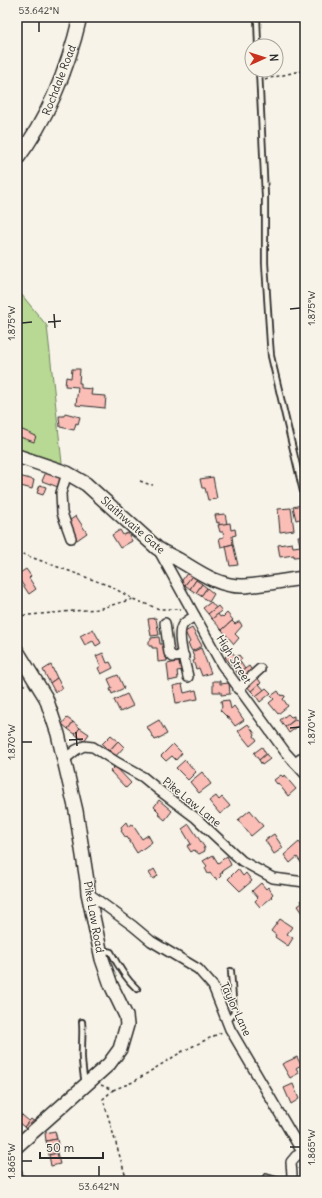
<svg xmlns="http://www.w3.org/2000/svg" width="322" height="1198" font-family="Delius,sans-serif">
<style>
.green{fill:#b7d993;stroke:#71825f}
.building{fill:#fabeb7;stroke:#2b2b2b}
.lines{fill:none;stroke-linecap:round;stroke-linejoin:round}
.lane-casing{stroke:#2b2b2b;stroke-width:8}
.street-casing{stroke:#2b2b2b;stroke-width:12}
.secondary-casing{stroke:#2b2b2b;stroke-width:16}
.path{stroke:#2b2b2b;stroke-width:1.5;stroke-dasharray:3 3;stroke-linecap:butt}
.lane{stroke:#f7f3e8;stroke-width:4.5}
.street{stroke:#f7f3e8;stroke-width:9}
.secondary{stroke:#f7f3e8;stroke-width:13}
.ticks{fill:none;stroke:#2b2b2b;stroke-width:1.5}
.labels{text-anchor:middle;stroke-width:3;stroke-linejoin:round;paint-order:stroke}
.street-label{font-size:11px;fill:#2b2b2b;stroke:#f7f3e8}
.neatline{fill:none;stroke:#2b2b2b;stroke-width:1.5}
.ticks-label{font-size:10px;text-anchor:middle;fill:#2b2b2b}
</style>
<rect width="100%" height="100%" fill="#f7f3e8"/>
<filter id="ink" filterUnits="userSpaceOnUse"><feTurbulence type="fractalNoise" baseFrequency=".025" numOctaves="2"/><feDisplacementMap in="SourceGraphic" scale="8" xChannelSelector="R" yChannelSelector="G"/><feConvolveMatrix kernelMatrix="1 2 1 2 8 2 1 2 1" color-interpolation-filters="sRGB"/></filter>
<g filter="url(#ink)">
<polygon class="green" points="17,289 47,326 62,463 17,448"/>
<g class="building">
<polygon points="72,369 80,369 79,383 81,383 81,388 92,389 91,395 106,396 105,408 76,405 78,387 65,386 66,377 71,378"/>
<polygon points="65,413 80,417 78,424 76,423 74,430 60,427 59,416 64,416"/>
<polygon points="18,428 36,436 34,442 17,436"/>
<polygon points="46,472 62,478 58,487 42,481"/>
<polygon points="19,476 34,480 32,489 17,485"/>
<polygon points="213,477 217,499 208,500 205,488 202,488 200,479"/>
<polygon points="40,485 46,487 43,495 37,493"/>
<polygon points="301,505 304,518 296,520 293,507"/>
<polygon points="291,508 294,530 280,532 278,509"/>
<polygon points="225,514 227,524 219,525 219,522 217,523 215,515"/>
<polygon points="76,516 87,533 77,540 66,523"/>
<polygon points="230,523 231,530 235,529 236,535 232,536 233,544 221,547 219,538 224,537 223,532 220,532 218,525"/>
<polygon points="120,530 123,535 128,533 132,541 120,548 112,535"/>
<polygon points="305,535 305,549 301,550 298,536"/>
<polygon points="292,543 293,547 301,546 301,550 303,549 305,556 294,557 294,555 280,557 278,545"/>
<polygon points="233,544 238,565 230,566 226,546"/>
<polygon points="26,569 31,576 29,578 36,589 29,594 17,576 17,575"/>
<polygon points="187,573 192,576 185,585 181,582"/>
<polygon points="192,576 197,579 190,589 185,585"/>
<polygon points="196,580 202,584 196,593 190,589"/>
<polygon points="202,584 207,588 201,596 196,593"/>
<polygon points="207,588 214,594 209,602 201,596"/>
<polygon points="211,602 216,608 208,614 203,608"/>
<polygon points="218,606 222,611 212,619 208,614"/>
<polygon points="227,613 233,620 222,630 212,619 218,614 220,617 222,616 223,617"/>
<polygon points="156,618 159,635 151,636 148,619"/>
<polygon points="232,621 235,624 238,622 240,622 242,626 235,634 239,638 234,644 222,630"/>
<polygon points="192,628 202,646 192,651 188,644 190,642 185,632"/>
<polygon points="93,629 101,643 96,646 93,641 85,645 80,636"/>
<polygon points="159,637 160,644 165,644 167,661 158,662 157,648 152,648 152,646 149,646 149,641 151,640 151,638"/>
<polygon points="201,648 211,673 202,676 199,668 196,669 193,661 195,660 192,652"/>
<polygon points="232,652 236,657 229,662 225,657"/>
<polygon points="103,653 107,663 110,662 113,668 101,674 98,668 101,666 96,656"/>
<polygon points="239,655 242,659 239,661 241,663 234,668 229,662"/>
<polygon points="182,661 184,670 177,671 178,679 169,681 167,664"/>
<polygon points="241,663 245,669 238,674 234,668"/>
<polygon points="51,665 57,678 50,683 43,670"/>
<polygon points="249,666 253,672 243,680 238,674"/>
<polygon points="118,675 124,688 112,694 110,689 112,688 108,679"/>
<polygon points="257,677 261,683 251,691 246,685"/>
<polygon points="57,678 63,688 55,692 50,683"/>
<polygon points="213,681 220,681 220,684 229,683 230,694 221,695 221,692 213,692"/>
<polygon points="182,684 184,693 196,690 198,699 176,703 173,686"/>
<polygon points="259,684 264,690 256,696 251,691"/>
<polygon points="266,688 271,693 260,702 256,696"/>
<polygon points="278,691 281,696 282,695 285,696 285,697 283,699 288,706 278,714 269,703 274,699 271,696"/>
<polygon points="127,694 133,706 120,712 114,700"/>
<polygon points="229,700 231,709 234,706 244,720 235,726 229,718 228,718 220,710 222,707 221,701"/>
<polygon points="288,714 291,717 294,716 294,719 293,721 285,727 280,720"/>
<polygon points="67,718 73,722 68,729 62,724"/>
<polygon points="296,719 300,725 289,733 285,727"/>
<polygon points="159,720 167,734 155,740 147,727"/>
<polygon points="73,722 80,728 75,734 68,729"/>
<polygon points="248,724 255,734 254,736 257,740 250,746 238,731"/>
<polygon points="80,728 89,734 84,741 75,734"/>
<polygon points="111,735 118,741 109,751 102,744"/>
<polygon points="118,741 124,747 115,757 109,751"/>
<polygon points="173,744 182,753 176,760 172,756 166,761 161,756"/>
<polygon points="262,747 266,754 259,760 254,753"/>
<polygon points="266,754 270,759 262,765 259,760"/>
<polygon points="185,760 196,772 188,780 176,768"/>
<polygon points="115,766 131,783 126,788 110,771"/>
<polygon points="202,772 211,784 199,793 190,782"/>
<polygon points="281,775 283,777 284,775 296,789 288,796 278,783 277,784 274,780"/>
<polygon points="216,796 219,800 222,797 230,806 220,814 209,801"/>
<polygon points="159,800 172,811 165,820 158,814 159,812 154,807"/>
<polygon points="250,810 263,826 251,836 238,820"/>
<polygon points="126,822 128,826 132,824 142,839 148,835 152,842 137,853 127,837 126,838 121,831 122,830 121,827"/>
<polygon points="189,824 205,848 203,848 205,851 199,854 194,850 191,852 187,846 191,844 182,829"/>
<polygon points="274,834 283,848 274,854 265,840"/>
<polygon points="299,842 305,849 305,862 302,864 297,857 290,863 284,855"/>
<polygon points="213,855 218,863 227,856 231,865 222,871 223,872 220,874 221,876 217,880 215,877 214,878 210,873 208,874 205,868 207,866 203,861"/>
<polygon points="154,869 158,876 153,879 149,873"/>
<polygon points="238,869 243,876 246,873 252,881 240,891 228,879"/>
<polygon points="261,883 266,889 268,887 273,894 271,896 272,897 260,907 255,901 258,898 252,891"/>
<polygon points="303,898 305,900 305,916 298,906 302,903 301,900"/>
<polygon points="280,919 292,927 287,934 293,938 288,946 275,937 276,935 271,931"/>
<polygon points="297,1057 301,1065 296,1068 299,1073 290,1078 282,1064"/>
<polygon points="293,1084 299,1099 291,1104 284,1088"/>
<polygon points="17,1110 22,1115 17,1121"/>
<polygon points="22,1115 29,1121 24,1127 17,1121"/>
<polygon points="31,1119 36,1123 28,1131 24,1127"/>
<polygon points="55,1131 57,1139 46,1141 45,1133"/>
<polygon points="57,1139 58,1145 48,1147 46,1141"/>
<polygon points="56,1145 57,1153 49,1155 48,1147"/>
<polygon points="57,1153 60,1164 51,1166 49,1155"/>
<polygon points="17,1165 20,1165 21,1170 22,1170 24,1181 17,1181"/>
</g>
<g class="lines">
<defs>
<g id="lane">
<polyline points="257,17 258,46"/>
<polyline points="259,70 265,196 265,263 270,343 271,356 305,500"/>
<path d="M 102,950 L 111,952 C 118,966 125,978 137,989"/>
<path d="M 82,1022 C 83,1031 82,1039 82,1048 C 81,1060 83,1072 85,1084"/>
<polyline points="227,1022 234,1013 231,971"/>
<polyline points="266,1177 280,1181"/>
<polyline points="303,1181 305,1174"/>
</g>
<g id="street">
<polyline points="67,473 61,493 62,513 71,538"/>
<polyline points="158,549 222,665 286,753 305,774"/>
<polyline points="165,623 169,653 173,657 184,656"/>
<path d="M 188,677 C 186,665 176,637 182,626 C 184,622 190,619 195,616"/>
<polyline points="238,689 260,669"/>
<polyline points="65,759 76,750 84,746 93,747 118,763 143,777 160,791 196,818 242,861 273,878 305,882"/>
<polyline points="295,763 305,756"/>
<polyline points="88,893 133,926 151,941 198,969 213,986 230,1029 305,1157"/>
<polyline points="290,1181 292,1175 291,1162 296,1156 303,1153 304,1149"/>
</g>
<g id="secondary">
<path d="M 17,159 C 49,117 68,68 80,17"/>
<path d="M 17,456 L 67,473 L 86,484 L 157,548 C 164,553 172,556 179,560 C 199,572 219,587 244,586 C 264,585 285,580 305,578"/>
<polyline points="17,651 46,698 58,734 76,811 87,881 88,893 102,959 111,985 126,1016 127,1025 120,1049 109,1064 17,1146"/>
</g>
</defs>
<use href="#lane" class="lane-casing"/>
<use href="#street" class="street-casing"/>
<use href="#secondary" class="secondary-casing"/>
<g class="path">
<polyline points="265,80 270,78 305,70"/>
<polyline points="140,481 148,484 153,485"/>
<polyline points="17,552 110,586 133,599 159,609 181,609"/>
<polyline points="17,616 98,609 133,599"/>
<polyline points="17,681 26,686"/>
<polyline points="101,1085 113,1090 103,1099 127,1181"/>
<polyline points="113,1090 133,1082 183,1051 222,1032"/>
</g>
<use href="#lane" class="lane"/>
<use href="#street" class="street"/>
<use href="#secondary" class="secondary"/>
</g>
</g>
<path class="ticks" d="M 39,22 L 39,32M 290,309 L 300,308M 54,314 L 55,328M 48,322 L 61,321M 22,323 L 32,322M 290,728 L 300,727M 76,732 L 77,746M 69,740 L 83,739M 22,742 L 32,742M 290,1147 L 300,1147M 22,1161 L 32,1161M 99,1166 L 99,1176"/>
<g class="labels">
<g class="street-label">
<text transform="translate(59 80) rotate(-69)" y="4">Rochdale Road</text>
<text transform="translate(133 525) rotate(41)" y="4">Slaithwaite Gate</text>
<text transform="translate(234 659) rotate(58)" y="4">High Street</text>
<text transform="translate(192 802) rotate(39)" y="4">Pike Law Lane</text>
<text transform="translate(94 917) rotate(80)" y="4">Pike Law Road</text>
<text transform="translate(236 1009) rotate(65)" y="4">Taylor Lane</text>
</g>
</g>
<rect width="322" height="1198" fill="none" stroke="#f7f3e8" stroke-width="44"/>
<g transform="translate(264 58) rotate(87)"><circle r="19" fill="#f7f3e8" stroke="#a5a39c"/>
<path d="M0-3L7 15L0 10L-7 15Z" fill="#c8321e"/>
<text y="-6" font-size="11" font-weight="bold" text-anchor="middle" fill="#2b2b2b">N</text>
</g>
<path d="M40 1152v6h63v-6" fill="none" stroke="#2b2b2b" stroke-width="2"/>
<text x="46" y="1152" font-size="12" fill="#2b2b2b" stroke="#f7f3e8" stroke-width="3" paint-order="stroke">50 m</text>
<rect x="22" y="22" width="278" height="1154" class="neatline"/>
<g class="ticks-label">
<text x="39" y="14">53.642°N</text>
<text transform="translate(311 308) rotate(-90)" y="4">1.875°W</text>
<text transform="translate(11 323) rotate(-90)" y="4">1.875°W</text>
<text transform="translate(311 727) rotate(-90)" y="4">1.870°W</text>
<text transform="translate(11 742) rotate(-90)" y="4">1.870°W</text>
<text transform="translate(311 1147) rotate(-90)" y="4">1.865°W</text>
<text transform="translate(11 1161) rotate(-90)" y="4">1.865°W</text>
<text x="99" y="1190">53.642°N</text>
</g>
</svg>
